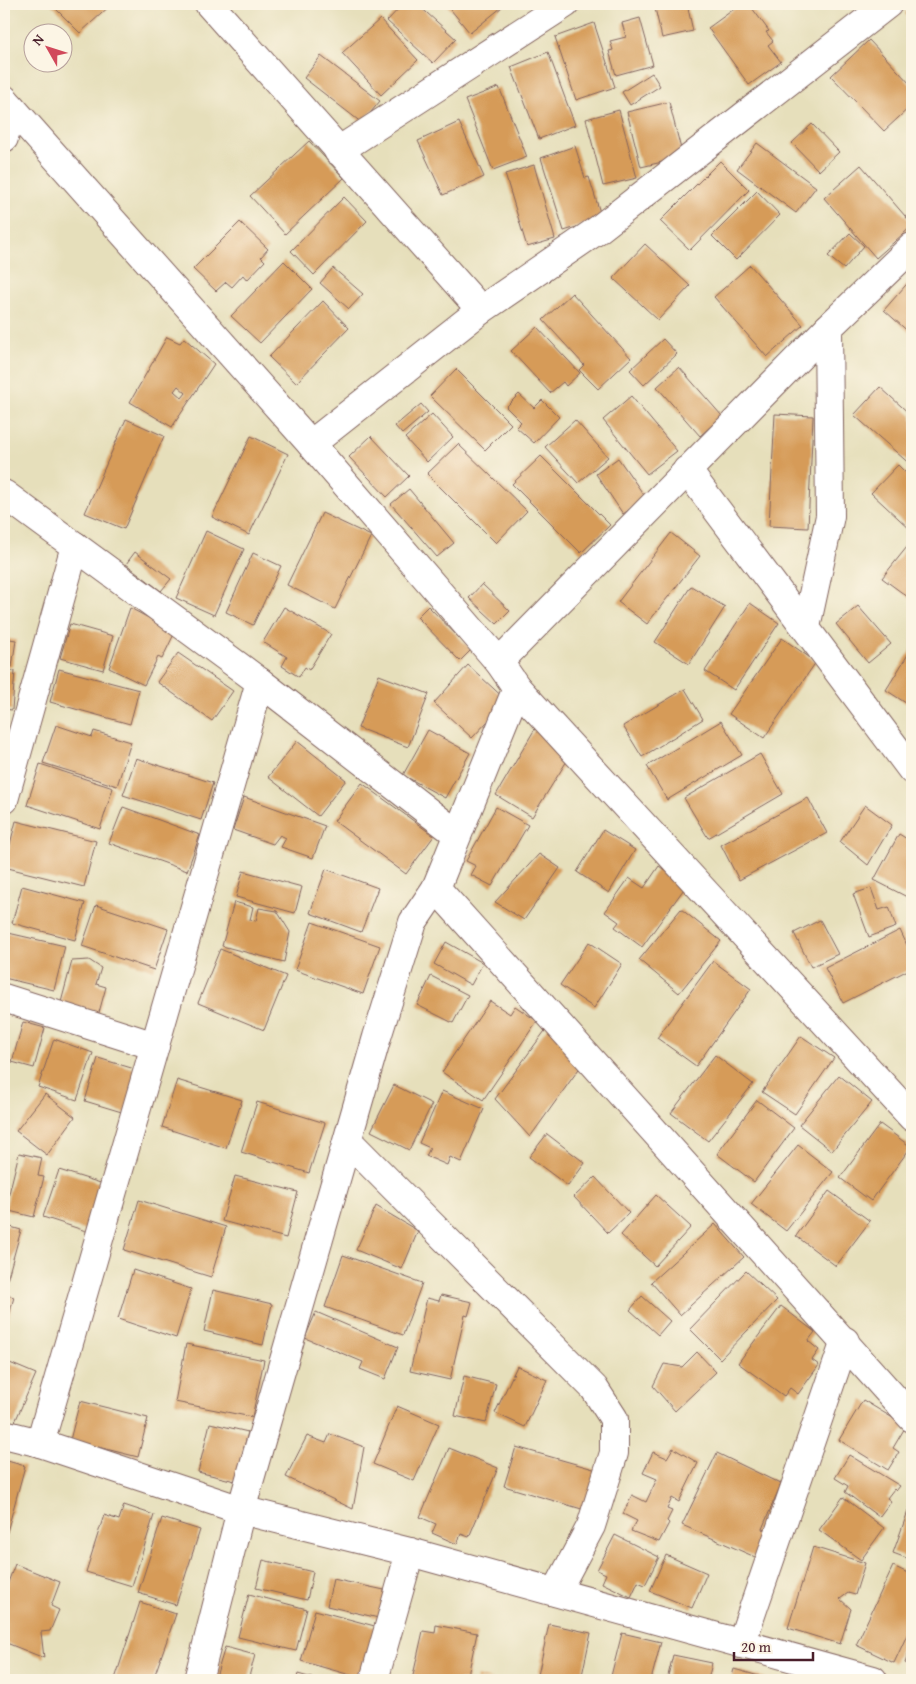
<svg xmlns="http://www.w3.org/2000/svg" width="916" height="1684" font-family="'Gentium Book Plus',serif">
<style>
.building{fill:#d69b58;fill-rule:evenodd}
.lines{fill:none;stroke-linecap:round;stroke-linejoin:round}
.minor-casing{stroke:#81625d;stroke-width:30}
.minor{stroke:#fff;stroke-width:28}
</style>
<rect width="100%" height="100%" fill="#fcf5e5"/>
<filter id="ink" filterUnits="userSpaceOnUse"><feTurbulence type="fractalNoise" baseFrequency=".02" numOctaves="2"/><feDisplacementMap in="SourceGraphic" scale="10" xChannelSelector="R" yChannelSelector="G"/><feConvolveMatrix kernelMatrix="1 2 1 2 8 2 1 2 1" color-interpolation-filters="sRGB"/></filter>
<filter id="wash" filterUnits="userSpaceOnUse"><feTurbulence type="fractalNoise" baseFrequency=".0096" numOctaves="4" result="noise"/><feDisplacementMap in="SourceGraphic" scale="20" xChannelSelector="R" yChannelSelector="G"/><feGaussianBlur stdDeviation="1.12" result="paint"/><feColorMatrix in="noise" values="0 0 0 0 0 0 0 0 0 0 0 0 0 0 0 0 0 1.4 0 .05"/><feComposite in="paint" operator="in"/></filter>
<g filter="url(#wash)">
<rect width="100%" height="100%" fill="#e6dfbb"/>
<g id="blocks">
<g class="building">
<polygon points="51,4 112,4 80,33"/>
<polygon points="403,4 417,4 456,39 433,63 387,21"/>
<polygon points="446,4 499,4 502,7 470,33"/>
<polygon points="654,4 687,4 693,31 662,38"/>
<polygon points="741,4 749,4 769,31 766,32 773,41 768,45 781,62 749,85 708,28"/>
<polygon points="912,8 912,25 905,13"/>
<polygon points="640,18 653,65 616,75 609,51 613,50 610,41 626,37 622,23"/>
<polygon points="380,19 418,60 381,95 342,53"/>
<polygon points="594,23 615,87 576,100 555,37"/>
<polygon points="869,40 912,86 912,105 884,131 831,76"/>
<polygon points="548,52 575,125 539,139 511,67"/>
<polygon points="321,56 380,101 362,123 304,78"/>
<polygon points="652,73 660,86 630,105 622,92"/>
<polygon points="499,87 527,157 493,170 465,100"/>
<polygon points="669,102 683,157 641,167 627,112"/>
<polygon points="619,110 637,178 603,186 586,119"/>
<polygon points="459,122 484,177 443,195 418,141"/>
<polygon points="812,124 839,152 819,171 792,143"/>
<polygon points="309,141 344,178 285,234 250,196"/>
<polygon points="757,143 816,187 796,213 737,169"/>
<polygon points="575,146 585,178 589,177 602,219 564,231 541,158"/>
<polygon points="720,161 749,190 690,250 660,221"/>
<polygon points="534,165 555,239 527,247 505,174"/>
<polygon points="861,165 912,224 912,226 876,258 824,198"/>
<polygon points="757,191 780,215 736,260 712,236"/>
<polygon points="344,197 367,221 314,275 291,251"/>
<polygon points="240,222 268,249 261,257 265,261 247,280 243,275 232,287 226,282 216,291 193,269"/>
<polygon points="850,233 864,246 844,269 828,256"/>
<polygon points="645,244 690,286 658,320 613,278"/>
<polygon points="284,261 312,289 260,343 231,316"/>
<polygon points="750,265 803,325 767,357 714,297"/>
<polygon points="333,268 363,294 349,309 320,283"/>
<polygon points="912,278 912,335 884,310"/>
<polygon points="572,293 631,358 598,389 579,370 584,365 543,320"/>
<polygon points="323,301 349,328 296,383 269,357"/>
<polygon points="537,327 580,373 566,386 563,382 550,393 511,351"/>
<path d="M 167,337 L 180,343 L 184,338 L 214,364 L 172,427 L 130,402 ZM 178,386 L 186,393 L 182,398 L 174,391 Z"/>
<polygon points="663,339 677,354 644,385 630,370"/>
<polygon points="679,367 722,416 700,436 657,387"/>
<polygon points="456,369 511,424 485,450 430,396"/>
<polygon points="880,387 912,416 912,466 854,415"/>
<polygon points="519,394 534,408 542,400 559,417 534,443 516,427 521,422 506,407"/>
<polygon points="631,396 677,451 647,474 603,420"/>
<polygon points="421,404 428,412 402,434 395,426"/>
<polygon points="432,414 453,437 427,462 405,438"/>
<polygon points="775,414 813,416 808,528 769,526"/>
<polygon points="126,419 164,436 124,529 85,513"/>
<polygon points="575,420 608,457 578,483 545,447"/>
<polygon points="251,436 288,454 249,535 212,517"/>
<polygon points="371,436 409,476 387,497 349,457"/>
<polygon points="458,444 527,511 496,543 427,474"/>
<polygon points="541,456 610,525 581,553 512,484"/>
<polygon points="618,458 646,498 623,514 596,474"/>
<polygon points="898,465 912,479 912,531 871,493"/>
<polygon points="409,489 454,543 437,557 391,504"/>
<polygon points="322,513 371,536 335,609 287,585"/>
<polygon points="206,531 244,549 214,615 176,598"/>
<polygon points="671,533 700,556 647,624 618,602"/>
<polygon points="907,547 912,551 912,600 882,578"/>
<polygon points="135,552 171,579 161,591 126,564"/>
<polygon points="253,553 281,566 253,625 226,612"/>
<polygon points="482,584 510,611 497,624 469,598"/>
<polygon points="691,586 725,607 689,664 655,642"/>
<polygon points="750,603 779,623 734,690 705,671"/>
<polygon points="428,606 471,650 460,661 417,617"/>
<polygon points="858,606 891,644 868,663 836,624"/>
<polygon points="284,607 331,634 309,670 305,667 299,677 282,666 287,657 263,642"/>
<polygon points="130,608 175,632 162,659 158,657 144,685 109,668"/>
<polygon points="70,624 113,636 103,670 60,658"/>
<polygon points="4,638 16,640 12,667 4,666"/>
<polygon points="782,638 816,662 764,738 729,714"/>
<polygon points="912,648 912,707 886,690"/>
<polygon points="178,653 233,691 212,721 157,682"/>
<polygon points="468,665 507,701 472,738 434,703"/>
<polygon points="59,669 139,690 130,724 50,702"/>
<polygon points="4,670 15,671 12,710 4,709"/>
<polygon points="379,675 429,694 408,747 358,728"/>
<polygon points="685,689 703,719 642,757 623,726"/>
<polygon points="721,721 742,755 667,800 647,766"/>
<polygon points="56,725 92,737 94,731 131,742 117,786 43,763"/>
<polygon points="536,727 570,756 532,817 496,795"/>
<polygon points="428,730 470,753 445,798 403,775"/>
<polygon points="297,741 346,780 318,816 268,777"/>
<polygon points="760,754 783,794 708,838 684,798"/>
<polygon points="136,758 213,783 201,820 123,795"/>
<polygon points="40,764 113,788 100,829 27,805"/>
<polygon points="362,783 434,836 406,874 334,821"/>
<polygon points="244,797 325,826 313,858 281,847 286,838 280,835 273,844 233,830"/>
<polygon points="808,798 827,833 739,880 721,845"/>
<polygon points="865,805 892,825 868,865 840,842"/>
<polygon points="123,807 200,835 187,871 109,843"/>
<polygon points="496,807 528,825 492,886 471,875 476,866 466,861"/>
<polygon points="16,821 96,841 84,887 4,867"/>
<polygon points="603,830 635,850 609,893 577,872"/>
<polygon points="899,834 912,842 912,896 911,899 874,880"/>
<polygon points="539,854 560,868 524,920 495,902"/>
<polygon points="659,866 686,886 642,947 615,927 619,922 605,912 629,878 644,888"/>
<polygon points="326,869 378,888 361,932 310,913"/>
<polygon points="243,871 302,887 295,913 236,897"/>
<polygon points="22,886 85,903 75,940 12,923"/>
<polygon points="871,888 879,910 889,907 896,927 869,937 853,894"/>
<polygon points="234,902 253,907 250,920 256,921 259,908 277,911 290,932 284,962 222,946"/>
<polygon points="96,905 168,929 154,970 82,946"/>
<polygon points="681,909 721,941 679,993 639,960"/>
<polygon points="820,920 838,954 811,967 794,933"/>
<polygon points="312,922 380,946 363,994 295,970"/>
<polygon points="900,930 912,956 912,968 843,1003 825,968"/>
<polygon points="4,932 65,946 54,990 4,978"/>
<polygon points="446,942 483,963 471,985 434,964"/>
<polygon points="589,942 622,964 594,1008 560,985"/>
<polygon points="220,949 286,976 264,1030 198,1003"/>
<polygon points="89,960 101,968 96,984 106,987 98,1016 60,1006 72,961"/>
<polygon points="713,961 751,989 696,1066 657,1038"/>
<polygon points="431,976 468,995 453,1023 417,1005"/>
<polygon points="490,1001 510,1014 515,1006 537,1021 483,1100 442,1072"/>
<polygon points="23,1022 45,1028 34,1068 12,1062"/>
<polygon points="550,1024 581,1066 530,1137 495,1099"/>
<polygon points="801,1036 834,1058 795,1114 762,1092"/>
<polygon points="54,1039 93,1053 77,1100 38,1087"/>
<polygon points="715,1055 753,1084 708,1141 671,1113"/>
<polygon points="98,1058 138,1070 125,1113 85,1101"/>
<polygon points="839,1075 872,1102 832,1151 799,1125"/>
<polygon points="177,1080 242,1100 226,1148 162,1127"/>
<polygon points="394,1085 432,1104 409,1150 371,1131"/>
<polygon points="442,1091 484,1109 461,1162 450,1157 447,1165 426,1156 430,1148 419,1143"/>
<polygon points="45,1094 75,1117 47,1155 16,1131"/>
<polygon points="757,1100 794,1128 754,1182 717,1154"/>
<polygon points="257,1102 325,1123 309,1173 241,1152"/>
<polygon points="880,1124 911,1147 871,1201 840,1178"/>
<polygon points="547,1134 585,1163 568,1186 529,1157"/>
<polygon points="798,1145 833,1172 786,1231 751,1204"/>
<polygon points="19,1153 42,1158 38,1176 44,1177 34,1217 5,1210"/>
<polygon points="59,1170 107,1185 92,1233 43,1217"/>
<polygon points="235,1176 298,1192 286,1238 222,1221"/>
<polygon points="595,1177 629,1213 608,1233 574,1197"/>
<polygon points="829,1191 870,1221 836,1266 796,1236"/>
<polygon points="656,1195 691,1227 655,1266 621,1235"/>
<polygon points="139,1200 226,1227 211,1277 124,1250"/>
<polygon points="376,1206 418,1231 402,1269 356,1250"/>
<polygon points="715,1224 744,1257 680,1315 651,1282"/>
<polygon points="4,1225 21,1230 6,1284 4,1283"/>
<polygon points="343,1255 422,1283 403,1335 325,1307"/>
<polygon points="133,1270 191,1289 176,1338 118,1319"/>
<polygon points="746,1271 777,1300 720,1359 690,1329"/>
<polygon points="213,1290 272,1304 263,1345 204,1331"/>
<polygon points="4,1294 14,1297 4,1334"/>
<polygon points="441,1295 472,1302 468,1316 465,1315 450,1380 410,1371 427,1298 439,1301"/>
<polygon points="642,1296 670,1321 658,1335 630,1310"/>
<polygon points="781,1306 815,1332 808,1341 819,1350 812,1360 819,1365 798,1394 790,1388 784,1396 738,1363"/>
<polygon points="316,1312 398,1347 385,1379 360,1369 363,1362 305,1338"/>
<polygon points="186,1344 264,1360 252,1417 175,1402"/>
<polygon points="697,1352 716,1372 675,1411 653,1386 664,1364 682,1367"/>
<polygon points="5,1361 36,1374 14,1424 4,1420"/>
<polygon points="517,1366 547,1380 525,1427 495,1413"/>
<polygon points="464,1376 496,1384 486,1423 455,1416"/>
<polygon points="863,1400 906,1426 893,1448 899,1452 888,1470 839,1440"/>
<polygon points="80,1401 148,1418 138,1457 70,1440"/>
<polygon points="397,1406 439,1424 414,1481 373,1464"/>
<polygon points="210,1423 248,1432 235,1481 198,1472"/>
<polygon points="330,1434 364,1447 353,1509 286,1477 307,1436 326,1443"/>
<polygon points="516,1447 597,1470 585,1510 504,1486"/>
<polygon points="449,1448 498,1468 469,1537 461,1534 457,1544 432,1533 436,1524 420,1517"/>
<polygon points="673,1448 698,1463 679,1502 672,1498 667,1509 672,1511 667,1521 669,1523 659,1542 631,1531 637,1521 623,1514 632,1495 646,1502 657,1479 643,1473 653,1452 667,1458"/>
<polygon points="717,1453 781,1484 762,1529 773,1534 762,1560 682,1525"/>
<polygon points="849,1455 900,1486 896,1491 894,1489 887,1498 891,1501 879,1517 845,1492 848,1486 835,1478"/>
<polygon points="4,1460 25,1466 4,1543"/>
<polygon points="843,1497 884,1528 861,1560 819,1530"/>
<polygon points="912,1500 912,1560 893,1553"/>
<polygon points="124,1505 154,1515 132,1586 86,1572 104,1515 119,1520"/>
<polygon points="162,1518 200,1530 176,1605 138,1593"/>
<polygon points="615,1535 659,1557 645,1585 638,1582 631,1597 602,1583 606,1574 597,1570"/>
<polygon points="813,1547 865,1563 855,1595 848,1593 840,1599 851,1609 840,1644 788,1628"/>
<polygon points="666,1555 707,1573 692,1608 650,1591"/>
<polygon points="263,1560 313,1572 307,1600 256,1588"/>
<polygon points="15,1564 60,1582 51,1606 59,1610 50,1631 41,1632 44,1658 4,1642 4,1593"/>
<polygon points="893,1566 912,1575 912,1624 894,1663 856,1645"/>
<polygon points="333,1579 389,1591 383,1619 327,1606"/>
<polygon points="249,1594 307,1609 296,1651 238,1637"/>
<polygon points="140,1602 176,1614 153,1680 118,1680 115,1679"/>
<polygon points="315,1610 382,1628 368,1680 301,1661"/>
<polygon points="549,1624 591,1633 581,1680 537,1680"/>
<polygon points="436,1625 477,1633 467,1680 412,1680 423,1631 435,1633"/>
<polygon points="622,1633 661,1642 651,1680 610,1680"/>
<polygon points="912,1644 912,1666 905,1663"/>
<polygon points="225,1647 255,1655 248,1680 215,1680"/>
<polygon points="673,1655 712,1663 708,1680 667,1680"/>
<polygon points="734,1669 766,1678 765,1680 731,1680"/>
<polygon points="298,1674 319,1680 296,1680"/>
<polygon points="477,1676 492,1680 476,1680"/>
</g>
</g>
</g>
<g filter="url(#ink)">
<use href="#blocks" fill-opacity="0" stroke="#81625d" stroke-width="1"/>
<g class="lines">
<defs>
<g id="minor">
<polyline points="209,4 481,310"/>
<polyline points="4,99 311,444 499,662 517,688 912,1117"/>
<polyline points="4,138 11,107"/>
<polyline points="338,151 565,4"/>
<polyline points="311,444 481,310 599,229 888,4"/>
<polyline points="687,470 912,770"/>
<polyline points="4,494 260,682 457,834"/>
<polyline points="806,627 830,516 828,328"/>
<polyline points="499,662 828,328 912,247"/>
<polyline points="4,800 75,546"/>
<polyline points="436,888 912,1418"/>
<polyline points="4,998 155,1046"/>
<polyline points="348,1141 594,1388 614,1419 614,1453 591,1526 556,1592"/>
<polyline points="4,1434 40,1443 241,1510 410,1552 873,1680"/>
<polyline points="40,1443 260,682"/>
<polyline points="741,1644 845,1341"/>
<polyline points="198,1680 241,1510 377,1037 413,922 436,888 517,688"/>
<polyline points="374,1680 410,1552"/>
</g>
</defs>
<use href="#minor" class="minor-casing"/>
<use href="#minor" class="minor"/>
</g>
</g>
<rect width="916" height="1684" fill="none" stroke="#fcf5e5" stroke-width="20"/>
<g transform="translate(48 48) rotate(309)"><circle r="24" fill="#fcf5e5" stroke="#b59f9b"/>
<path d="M0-4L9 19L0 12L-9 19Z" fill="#d1495b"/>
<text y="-8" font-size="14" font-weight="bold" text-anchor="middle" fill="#4a1f2b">N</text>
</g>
<path d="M734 1652v8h79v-8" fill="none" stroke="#4a1f2b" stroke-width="2.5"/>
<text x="741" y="1652" font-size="15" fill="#4a1f2b" stroke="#fcf5e5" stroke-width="4" paint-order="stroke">20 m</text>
</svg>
